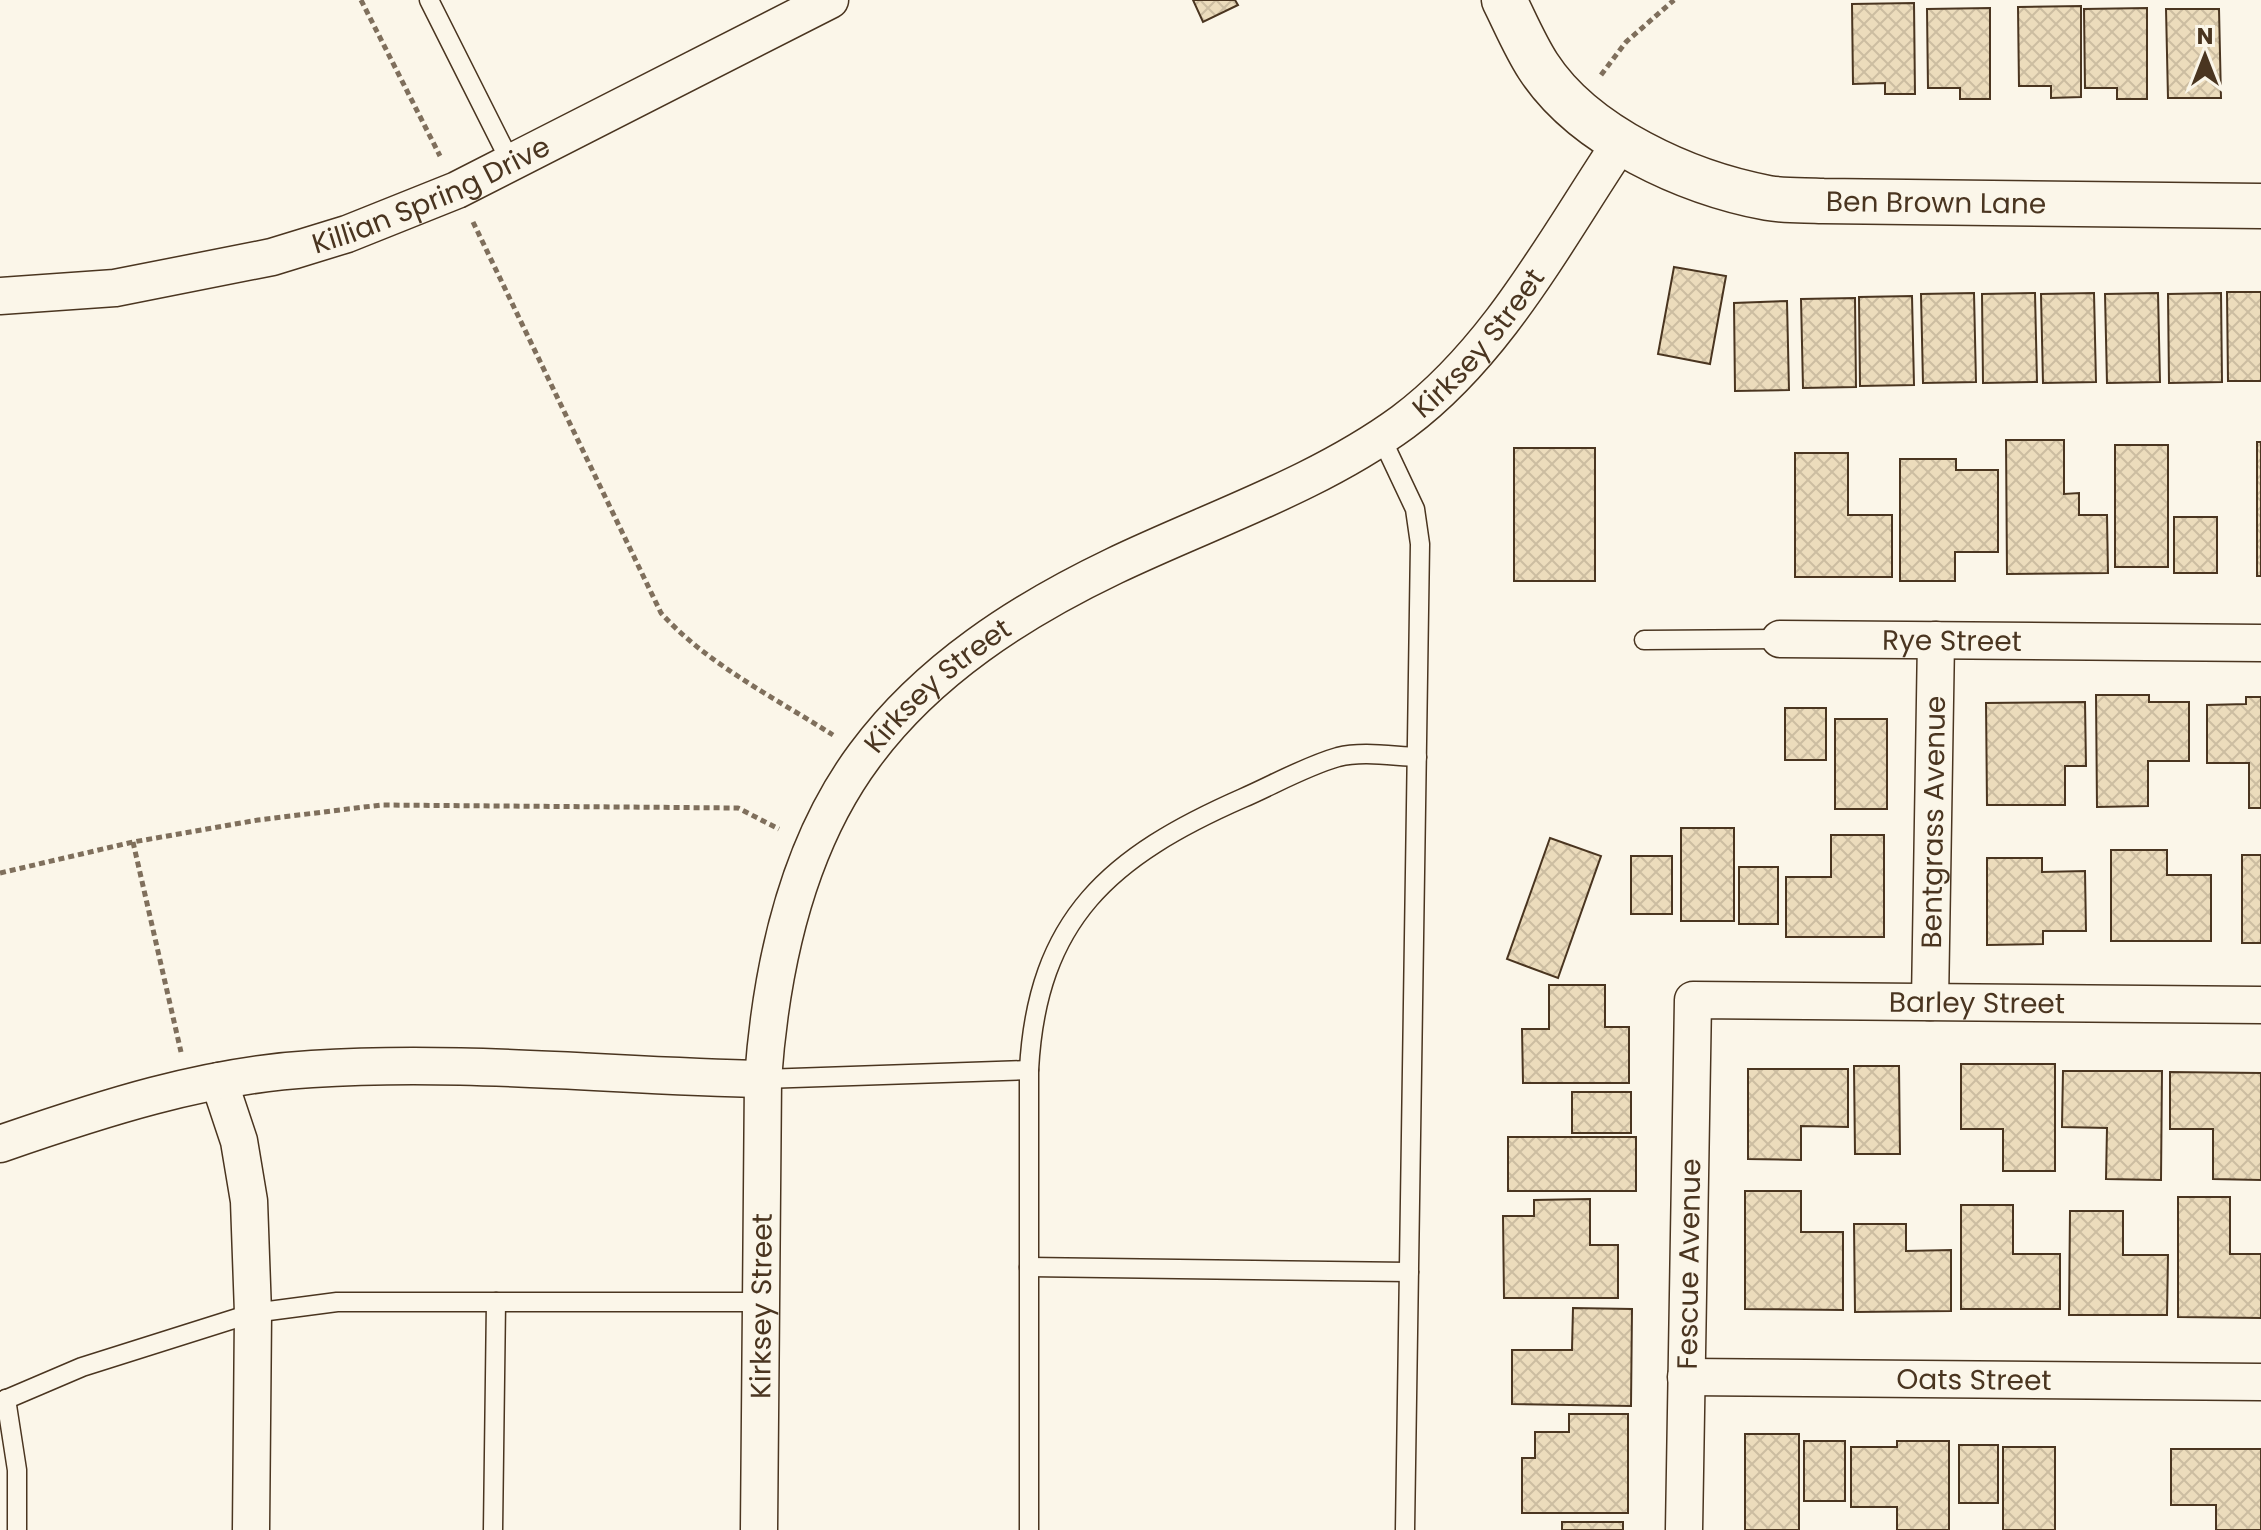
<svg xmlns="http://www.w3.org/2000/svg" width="2261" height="1530" font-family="Poppins,sans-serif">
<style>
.building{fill:url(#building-cross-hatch);stroke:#4a3520;stroke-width:2}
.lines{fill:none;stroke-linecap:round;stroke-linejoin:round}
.lane-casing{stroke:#4a3520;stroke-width:21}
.street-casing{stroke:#4a3520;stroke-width:39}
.secondary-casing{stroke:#4a3520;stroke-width:47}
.path{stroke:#7f6f5c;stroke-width:5;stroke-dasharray:6 4;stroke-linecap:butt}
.lane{stroke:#fbf6e9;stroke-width:18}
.street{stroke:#fbf6e9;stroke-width:36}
.secondary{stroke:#fbf6e9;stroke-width:44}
.labels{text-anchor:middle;stroke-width:6;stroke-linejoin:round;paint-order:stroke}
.street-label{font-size:28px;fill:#4a3520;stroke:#fbf6e9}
</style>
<defs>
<pattern id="building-cross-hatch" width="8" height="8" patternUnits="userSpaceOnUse" patternTransform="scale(2)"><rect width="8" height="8" fill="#ecdcbc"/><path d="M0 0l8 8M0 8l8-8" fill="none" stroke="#ccbda1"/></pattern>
</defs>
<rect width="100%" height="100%" fill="#fbf6e9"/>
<g class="building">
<polygon points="1193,0 1235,0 1238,5 1203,22"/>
<polygon points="1914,3 1915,94 1885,94 1885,83 1853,84 1852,4"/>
<polygon points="2081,6 2081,97 2051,98 2051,86 2019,86 2018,7"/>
<polygon points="1990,8 1990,99 1960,99 1960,88 1928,88 1927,9"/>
<polygon points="2147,8 2147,99 2117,99 2117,88 2085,88 2084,9"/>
<polygon points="2166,9 2219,9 2221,98 2168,98"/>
<polygon points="1674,267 1726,276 1710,364 1658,354"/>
<polygon points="2227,292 2261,292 2261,381 2228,381"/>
<polygon points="1974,293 1976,382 1923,383 1921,294"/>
<polygon points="2035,293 2037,382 1983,383 1982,294"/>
<polygon points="2094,293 2096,382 2043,383 2041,294"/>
<polygon points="2158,293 2160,382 2107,383 2105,294"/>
<polygon points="2221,293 2222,382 2169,383 2168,294"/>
<polygon points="1912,296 1914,385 1860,386 1859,297"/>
<polygon points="1855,298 1856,387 1803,388 1801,299"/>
<polygon points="1787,301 1789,390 1735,391 1734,303"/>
<polygon points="2006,440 2064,440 2064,494 2079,493 2079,515 2107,515 2108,573 2007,574"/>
<rect x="2257" y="442" width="4" height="134"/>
<rect x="2115" y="445" width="53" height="122"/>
<rect x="1514" y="448" width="81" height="133"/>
<polygon points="1795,453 1848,453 1848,515 1892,515 1892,577 1795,577"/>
<polygon points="1900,459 1956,459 1956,470 1998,470 1998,552 1955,552 1955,581 1900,581"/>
<rect x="2174" y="517" width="43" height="56"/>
<polygon points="2096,695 2149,695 2149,702 2189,702 2189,761 2148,761 2148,806 2097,807"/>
<polygon points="2246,697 2261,697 2261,808 2249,808 2249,763 2207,763 2207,705 2246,704"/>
<polygon points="2085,702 2086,766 2065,766 2065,805 1987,805 1986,703"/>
<rect x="1785" y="708" width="41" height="52"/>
<rect x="1835" y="719" width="52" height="90"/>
<rect x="1681" y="828" width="53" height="93"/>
<polygon points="1831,835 1884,835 1884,937 1786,937 1786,877 1831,877"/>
<polygon points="1550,838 1601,856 1558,978 1507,959"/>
<polygon points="2111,850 2167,850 2167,875 2211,875 2211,941 2111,941"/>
<rect x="2242" y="855" width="19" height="88"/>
<rect x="1631" y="856" width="41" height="58"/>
<polygon points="1987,858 2042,858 2042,872 2085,871 2086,931 2043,931 2043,944 1987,945"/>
<rect x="1739" y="867" width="39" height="57"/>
<polygon points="1549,985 1605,985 1605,1027 1629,1027 1629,1083 1523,1083 1522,1029 1549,1029"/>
<polygon points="1961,1064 2055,1064 2055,1171 2003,1171 2003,1129 1961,1129"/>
<polygon points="1854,1066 1899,1066 1900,1154 1855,1154"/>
<polygon points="1748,1069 1848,1069 1848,1127 1801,1126 1801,1160 1748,1159"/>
<polygon points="2063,1071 2162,1071 2161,1180 2106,1179 2107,1128 2062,1127"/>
<polygon points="2170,1072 2261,1073 2261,1180 2213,1179 2213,1129 2170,1129"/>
<rect x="1572" y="1092" width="59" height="41"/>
<rect x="1508" y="1137" width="128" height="54"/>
<polygon points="1745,1191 1801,1191 1801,1232 1843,1232 1843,1310 1745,1309"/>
<polygon points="2178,1197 2230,1197 2230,1254 2261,1254 2261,1318 2178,1317"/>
<polygon points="1590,1199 1590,1245 1618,1245 1618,1298 1504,1298 1503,1216 1534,1216 1534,1200"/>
<polygon points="1961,1205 2013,1205 2013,1254 2060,1254 2060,1309 1961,1309"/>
<polygon points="2070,1211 2123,1211 2123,1255 2168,1255 2167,1315 2069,1315"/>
<polygon points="1854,1224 1906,1224 1906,1251 1951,1250 1951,1311 1855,1312"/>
<polygon points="1573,1308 1632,1309 1631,1406 1512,1404 1512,1350 1572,1350"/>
<polygon points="1569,1414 1628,1414 1628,1513 1522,1513 1522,1458 1535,1458 1535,1432 1569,1432"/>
<rect x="1745" y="1434" width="54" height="96"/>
<rect x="1804" y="1441" width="41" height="60"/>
<polygon points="1897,1441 1949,1441 1949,1530 1897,1530 1897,1507 1851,1507 1851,1447 1897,1447"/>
<rect x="1959" y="1445" width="39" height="58"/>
<rect x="2003" y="1447" width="52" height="83"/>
<polygon points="2171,1449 2261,1449 2261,1530 2216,1530 2216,1505 2171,1505"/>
<rect x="1562" y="1522" width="61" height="8"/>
</g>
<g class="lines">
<defs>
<g id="lane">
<polyline points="429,0 511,163"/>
<polyline points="1381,437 1415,509 1420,544 1405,1530"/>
<polyline points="1644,640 1780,639"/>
<polyline points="763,1079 1029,1070"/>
<polyline points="1029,1267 1409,1272"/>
<polyline points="6,1399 17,1470 17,1530"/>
<polyline points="0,1402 82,1367 253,1313 337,1302 761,1302"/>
<polyline points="493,1530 496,1302"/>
<path d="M 1029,1530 L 1029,1070 C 1037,918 1111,856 1243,798 C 1273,785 1306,766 1338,757 C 1362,751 1392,756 1417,757"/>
</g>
<g id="street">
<path id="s1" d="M 0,296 L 115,288 L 272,257 L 347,234 L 457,190 L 830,0"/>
<path id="s2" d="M 1780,639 L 2261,643"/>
<path id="s3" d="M 1930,1002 L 1936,640"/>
<polyline points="219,1081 239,1141 249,1201 253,1313 251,1530"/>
<path d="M 0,1144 C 101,1109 205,1075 312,1069 C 462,1059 613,1076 763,1079"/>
<path id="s4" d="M 1686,1377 L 2261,1382"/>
<path id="s5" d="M 759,1530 L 763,1079 C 771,968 797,846 865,755 C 928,670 1020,611 1114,566 C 1210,520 1317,485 1403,422 C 1498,351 1556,239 1621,142"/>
<path id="s6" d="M 1684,1530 L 1693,1000 L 2261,1005"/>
</g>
<g id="secondary">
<path id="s7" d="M 1504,0 C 1515,22 1525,46 1538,66 C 1584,137 1688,183 1768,198 C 1786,201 1805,200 1823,201 L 2261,206"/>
</g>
</defs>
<use href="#lane" class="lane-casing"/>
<use href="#street" class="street-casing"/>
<use href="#secondary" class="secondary-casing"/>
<g class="path">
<polyline points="361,0 440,156"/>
<polyline points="1601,75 1626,42 1674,0"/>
<path d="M 473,222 L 661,613 C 707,664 775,698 833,735"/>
<polyline points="133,842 181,1052"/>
<polyline points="0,873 133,842 258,820 381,805 738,808 779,829"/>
</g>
<use href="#lane" class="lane"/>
<use href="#street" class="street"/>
<use href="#secondary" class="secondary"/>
</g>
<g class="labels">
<g class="street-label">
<text dy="10" stroke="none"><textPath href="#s1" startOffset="446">Killian Spring Drive</textPath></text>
<text dy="10" stroke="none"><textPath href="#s7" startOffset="514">Ben Brown Lane</textPath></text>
<text dy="10" stroke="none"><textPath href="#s5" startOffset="1544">Kirksey Street</textPath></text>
<text dy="10" stroke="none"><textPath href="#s2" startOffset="172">Rye Street</textPath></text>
<text dy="10" stroke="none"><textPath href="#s5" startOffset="896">Kirksey Street</textPath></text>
<text dy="10" stroke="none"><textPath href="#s3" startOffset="180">Bentgrass Avenue</textPath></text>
<text dy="10" stroke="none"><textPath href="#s6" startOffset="814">Barley Street</textPath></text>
<text dy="10" stroke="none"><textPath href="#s6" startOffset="266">Fescue Avenue</textPath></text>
<text dy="10" stroke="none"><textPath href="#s5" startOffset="224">Kirksey Street</textPath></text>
<text dy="10" stroke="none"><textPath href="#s4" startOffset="288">Oats Street</textPath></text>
</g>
</g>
<g transform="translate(2205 56)" stroke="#fbf6e9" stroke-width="6" paint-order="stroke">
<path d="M0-6L14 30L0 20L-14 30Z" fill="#4a3520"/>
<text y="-12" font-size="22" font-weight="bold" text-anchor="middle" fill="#4a3520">N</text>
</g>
</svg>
